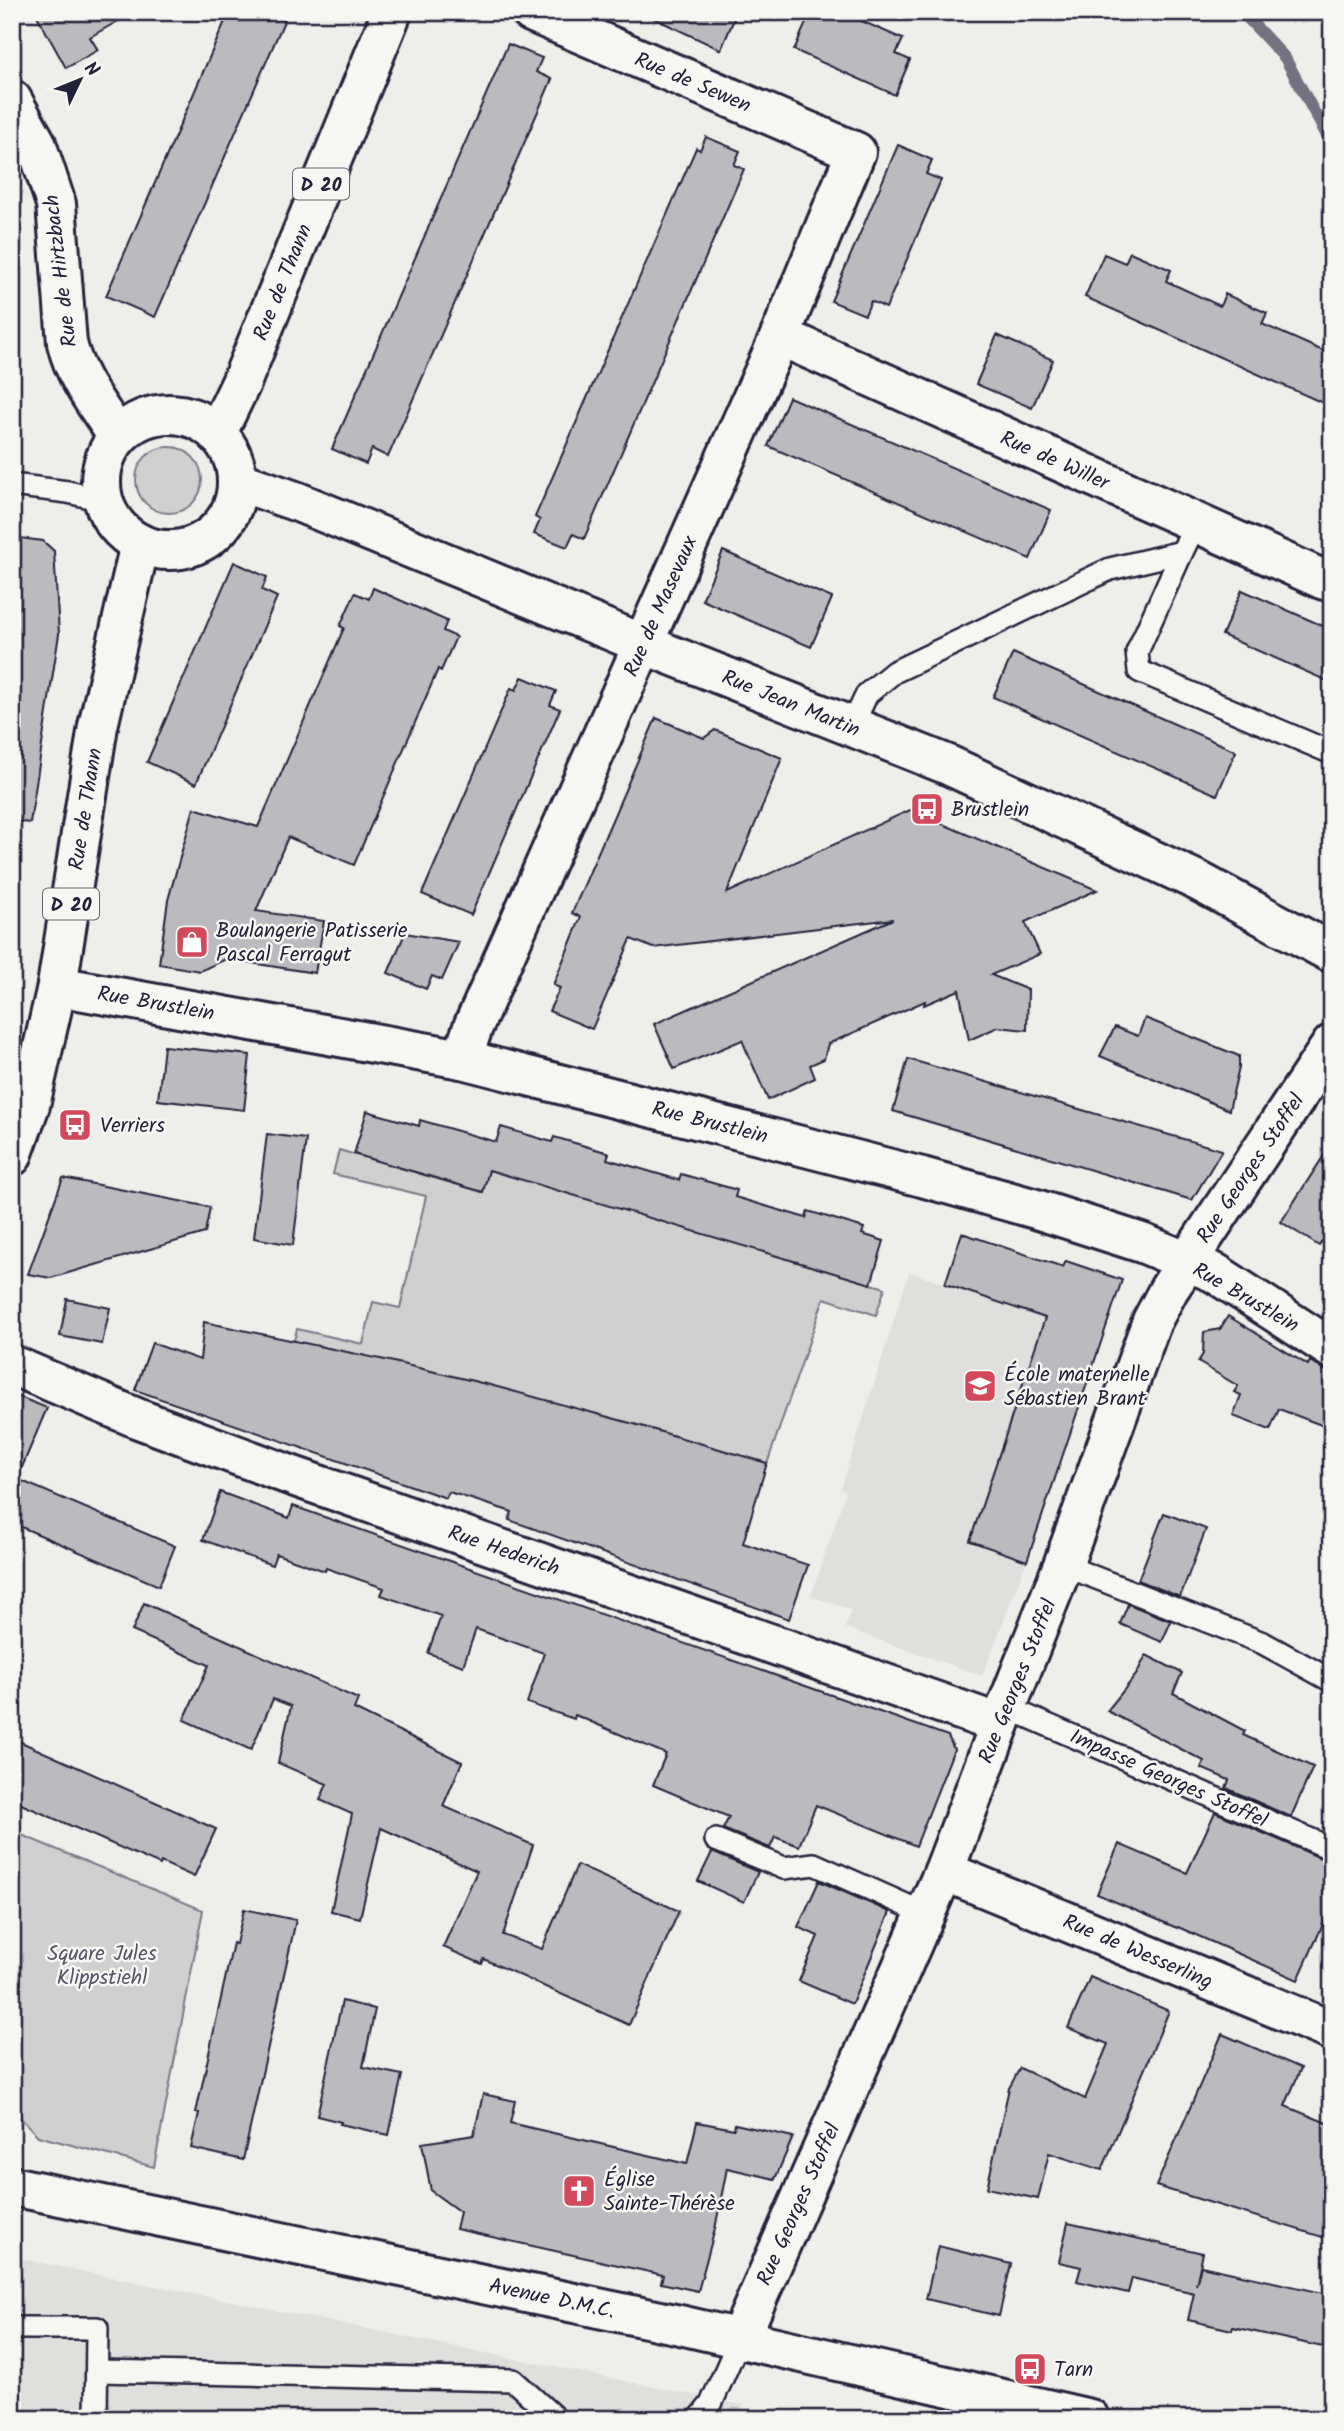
<svg xmlns="http://www.w3.org/2000/svg" width="1344" height="2431" font-family="Kalam,sans-serif">
<style>
.built{fill:#dfdfde}
.green{fill:#d0d0d1;stroke:#797986;stroke-width:2}
.lines{fill:none;stroke-linecap:round;stroke-linejoin:round}
.stream{stroke:#727281;stroke-width:12}
.building{fill:#bbbbbf;stroke:#22223b;stroke-width:2}
.lane-casing{stroke:#22223b;stroke-width:26}
.street-casing{stroke:#22223b;stroke-width:44}
.primary-casing{stroke:#22223b;stroke-width:44}
.lane{stroke:#f6f6f2;stroke-width:21}
.street{stroke:#f6f6f2;stroke-width:38}
.primary{stroke:#f6f6f2;stroke-width:38}
.labels{text-anchor:middle;stroke-width:5;stroke-linejoin:round;paint-order:stroke}
.shield{fill:#f6f6f2;stroke:#626272;stroke-width:2}
.shield-label{font-size:19px;font-weight:bold;fill:#22223b}
.street-label{font-size:21px;fill:#22223b;stroke:#f6f6f2}
.poi-label{font-size:21px;fill:#22223b;stroke:#f6f6f2;text-anchor:start}
.park-label{font-size:21px;fill:#565668;stroke:#f6f6f2}
</style>
<rect width="100%" height="100%" fill="#eeeeeb"/>
<filter id="ink" filterUnits="userSpaceOnUse"><feTurbulence type="fractalNoise" baseFrequency=".0143" numOctaves="2"/><feDisplacementMap in="SourceGraphic" scale="14" xChannelSelector="R" yChannelSelector="G"/><feConvolveMatrix kernelMatrix="1 2 1 2 8 2 1 2 1" color-interpolation-filters="sRGB"/></filter>
<g filter="url(#ink)">
<g class="built">
<polygon points="962,1233 1063,1266 1066,1261 1122,1280 1027,1561 982,1676 845,1628 851,1610 811,1596 846,1491 841,1489 909,1272 945,1284"/>
<polygon points="12,2257 743,2405 740,2419 12,2419"/>
</g>
<g class="green">
<circle cx="169" cy="480" r="33"/>
<path d="M 339,1150 L 482,1192 L 489,1170 L 885,1288 L 876,1315 L 824,1298 L 767,1464 C 612,1416 454,1374 294,1341 L 297,1329 L 363,1344 L 373,1302 L 400,1308 L 426,1196 L 333,1174 Z"/>
<polygon points="12,1831 203,1910 154,2167 38,2136 12,2109"/>
</g>
<g class="lines">
<polyline class="stream" points="1242,12 1285,58 1332,145"/>
</g>
<g class="building">
<polygon points="35,12 134,12 90,37 98,50 66,68"/>
<polygon points="229,12 288,12 155,317 106,296"/>
<polygon points="641,12 737,12 721,50"/>
<polygon points="827,12 841,12 903,39 896,54 910,60 895,95 794,50 809,16 822,22"/>
<polygon points="508,44 542,58 536,72 552,79 388,457 372,449 366,464 332,449"/>
<polygon points="706,137 740,151 734,165 744,169 584,539 573,534 567,547 534,534 540,520 535,517 696,148 700,150"/>
<polygon points="898,145 932,160 926,174 941,180 886,308 871,301 865,315 831,301"/>
<polygon points="1130,252 1171,270 1166,281 1220,306 1225,294 1267,313 1262,324 1332,355 1332,407 1085,297 1104,254 1125,263"/>
<polygon points="997,335 1053,360 1032,408 976,384"/>
<polygon points="789,397 1051,510 1030,559 768,446"/>
<polygon points="12,537 43,541 54,551 59,634 30,823 12,821"/>
<polygon points="723,551 832,598 811,647 702,600"/>
<polygon points="234,562 267,577 262,590 277,597 196,784 147,762"/>
<polygon points="373,588 447,621 443,631 456,637 441,671 438,669 354,865 288,837 256,911 324,921 315,973 226,959 200,971 159,964 168,900 194,808 258,827 344,628 340,626 355,593 369,599"/>
<polygon points="1242,590 1332,630 1332,683 1222,635"/>
<polygon points="1013,653 1236,751 1217,795 993,697"/>
<polygon points="522,677 556,691 550,705 560,709 471,915 422,894 511,688 516,690"/>
<polygon points="656,718 704,738 715,730 782,758 727,893 910,810 1097,890 1025,922 1040,954 991,975 1028,990 1027,1030 998,1027 969,1040 959,990 924,1005 925,1001 828,1044 824,1059 810,1065 815,1078 768,1100 742,1040 674,1069 654,1024 893,919 653,948 631,939 592,1029 549,1011 560,988 553,985 581,917 572,913"/>
<polygon points="405,933 459,942 442,980 432,976 426,989 388,973"/>
<polygon points="1145,1018 1239,1056 1239,1067 1229,1110 1100,1056 1115,1027 1138,1036"/>
<polygon points="164,1046 250,1055 244,1110 158,1100"/>
<polygon points="908,1059 1065,1105 1222,1150 1192,1200 893,1111"/>
<polygon points="367,1111 419,1126 420,1120 496,1142 501,1127 552,1142 554,1137 609,1153 607,1159 679,1180 681,1174 737,1190 735,1197 806,1218 808,1211 864,1228 862,1234 884,1241 871,1284 489,1170 483,1192 354,1154"/>
<polygon points="267,1134 306,1139 293,1245 254,1238"/>
<polygon points="1332,1143 1332,1226 1319,1246 1281,1222"/>
<polygon points="63,1178 210,1207 205,1233 51,1278 28,1274"/>
<polygon points="962,1233 1063,1267 1066,1261 1122,1280 1027,1561 970,1541 1045,1318 945,1284"/>
<polygon points="67,1299 110,1308 102,1344 60,1336"/>
<polygon points="1228,1316 1308,1365 1310,1361 1332,1375 1332,1429 1279,1409 1270,1430 1233,1416 1241,1395 1234,1392 1238,1386 1198,1362 1203,1354 1204,1332 1220,1329"/>
<polygon points="204,1322 385,1360 490,1385 634,1424 767,1463 743,1543 808,1565 789,1619 509,1520 512,1512 449,1492 446,1498 135,1390 152,1343 200,1360"/>
<polygon points="12,1394 47,1408 17,1479 175,1546 159,1586 12,1523"/>
<polygon points="220,1492 289,1518 293,1506 948,1736 954,1749 916,1846 816,1805 799,1846 775,1837 770,1848 723,1829 729,1817 653,1785 666,1754 575,1715 574,1719 527,1703 544,1653 476,1629 463,1666 428,1653 441,1616 381,1595 384,1588 326,1568 325,1571 276,1554 272,1565 203,1540"/>
<polygon points="1164,1513 1206,1529 1180,1597 1138,1580"/>
<polygon points="144,1603 358,1699 354,1709 462,1762 443,1806 533,1845 503,1935 542,1949 577,1865 679,1911 629,2025 484,1959 482,1964 443,1947 477,1871 381,1828 360,1918 331,1911 352,1814 320,1800 327,1784 278,1763 291,1706 273,1699 251,1750 184,1720 209,1665 132,1631"/>
<polygon points="1128,1604 1171,1621 1162,1642 1120,1624"/>
<polygon points="1146,1655 1182,1673 1173,1693 1245,1731 1243,1735 1313,1767 1291,1817 1226,1788 1229,1780 1201,1768 1204,1761 1107,1711 1136,1675"/>
<polygon points="12,1738 216,1829 194,1877 161,1862 160,1865 12,1800"/>
<polygon points="1215,1812 1332,1863 1332,1904 1298,1980 1178,1927 1177,1928 1097,1894 1119,1844 1187,1873"/>
<polygon points="712,1852 758,1872 744,1902 698,1881"/>
<polygon points="819,1881 890,1912 852,2004 799,1981 818,1936 798,1927"/>
<polygon points="244,1909 296,1920 243,2160 191,2148 199,2113 196,2113 233,1943 236,1944"/>
<polygon points="1090,1977 1169,2011 1102,2170 1049,2153 1038,2199 987,2188 1009,2088 1020,2068 1085,2099 1108,2044 1068,2028"/>
<polygon points="342,2001 375,2009 363,2067 402,2075 389,2135 340,2124 341,2122 317,2116"/>
<polygon points="1222,2034 1301,2068 1285,2106 1332,2125 1332,2240 1156,2186"/>
<polygon points="483,2094 515,2101 510,2123 687,2164 697,2122 734,2129 735,2124 793,2137 775,2179 727,2168 715,2229 698,2291 661,2283 663,2275 456,2229 460,2212 431,2191 422,2143 474,2135"/>
<polygon points="1068,2223 1203,2253 1196,2285 1201,2266 1332,2295 1332,2336 1326,2335 1323,2347 1233,2327 1232,2330 1188,2320 1194,2293 1132,2278 1128,2293 1077,2281 1081,2267 1059,2262"/>
<polygon points="938,2246 1011,2264 999,2316 926,2299"/>
</g>
<g class="lines">
<defs>
<g id="lane">
<polyline points="12,485 68,492 103,500"/>
<polyline points="1182,552 1137,652 1139,671 1332,753"/>
<polyline points="851,728 867,694 894,672 1110,569 1182,552 1196,523"/>
<polyline points="1063,1565 1263,1643 1332,1681"/>
<polyline points="1006,1707 1332,1849"/>
<polyline points="716,1840 784,1868 814,1864 926,1914"/>
<polyline points="12,2328 97,2328 96,2419"/>
<polyline points="98,2371 513,2380 556,2419"/>
<polyline points="699,2419 711,2404 739,2340"/>
</g>
<g id="street">
<path d="M 12,100 L 36,143 L 56,204 L 67,343 C 75,378 98,406 118,437"/>
<polyline points="780,336 1324,580 1332,580"/>
<polyline points="57,986 462,1059 922,1177 1036,1209 1142,1243 1215,1273 1332,1349"/>
<polyline points="462,1059 473,1027 780,336 856,152 531,12"/>
<polyline points="12,1365 139,1419 290,1475 1000,1724"/>
<polyline points="944,1871 1332,2031"/>
<polyline points="12,2186 680,2325 1090,2419"/>
<polyline points="739,2340 944,1871 1000,1724 1063,1565 1152,1321 1169,1289 1332,1044"/>
</g>
<g id="primary">
<circle cx="169" cy="482" r="68"/>
<polyline points="217,433 241,383 392,12"/>
<polyline points="238,481 298,502 643,644 946,764 1198,881 1332,953"/>
<polyline points="12,1156 30,1105 57,986 98,726 140,544"/>
</g>
</defs>
<use href="#lane" class="lane-casing"/>
<use href="#street" class="street-casing"/>
<use href="#primary" class="primary-casing"/>
<use href="#lane" class="lane"/>
<use href="#street" class="street"/>
<use href="#primary" class="primary"/>
</g>
</g>
<defs>
<symbol id="bus-square" viewBox="-11 -11 22 22"><rect x="-9" y="-9" width="18" height="18" rx="4" fill="#d1495b" stroke="#f6f6f2"/><path d="M-5-6H5V4H4V6H2V4H-2V6H-4V4H-5ZM-3.5-4V0h7V-4ZM-3.5 1.2v1.5H-2V1.2ZM2 1.2v1.5H3.5V1.2Z" fill="#fff"/></symbol>
<symbol id="shop-square" viewBox="-11 -11 22 22"><rect x="-9" y="-9" width="18" height="18" rx="4" fill="#d1495b" stroke="#f6f6f2"/><path d="M-5-2.5h2.3a2.7 3.5 0 0 1 5.4 0H5L5.5 6h-11ZM-1.5-2.5h3a1.5 2.3 0 0 0-3 0Z" fill="#fff"/></symbol>
<symbol id="school-square" viewBox="-11 -11 22 22"><rect x="-9" y="-9" width="18" height="18" rx="4" fill="#d1495b" stroke="#f6f6f2"/><path d="M0-5L7-2L0 1L-7-2ZM-4 1L0 2.5L4 1V4Q0 6-4 4Z" fill="#fff"/></symbol>
<symbol id="church-square" viewBox="-11 -11 22 22"><rect x="-9" y="-9" width="18" height="18" rx="4" fill="#d1495b" stroke="#f6f6f2"/><path d="M-1.2-6h2.4v3.5h3.3v2.4h-3.3V6h-2.4V-.1h-3.3v-2.4h3.3Z" fill="#fff"/></symbol>
</defs>
<g fill-rule="evenodd">
<use href="#bus-square" x="908" y="790" width="38" height="38"/>
<use href="#shop-square" x="173" y="923" width="38" height="38"/>
<use href="#bus-square" x="56" y="1106" width="38" height="38"/>
<use href="#school-square" x="961" y="1367" width="38" height="38"/>
<use href="#church-square" x="560" y="2172" width="38" height="38"/>
<use href="#bus-square" x="1011" y="2350" width="38" height="38"/>
</g>
<g class="labels">
<g class="shield">
<rect x="293" y="168.5" width="56" height="31" rx="5"/>
<rect x="43" y="888.5" width="56" height="31" rx="5"/>
</g>
<g class="shield-label">
<text x="321" y="191">D 20</text>
<text x="71" y="911">D 20</text>
</g>
<g class="street-label">
<text transform="translate(693 82) rotate(23)" y="7">Rue de Sewen</text>
<text transform="translate(60 271) rotate(-97)" y="7">Rue de Hirtzbach</text>
<text transform="translate(282 282) rotate(-68)" y="7">Rue de Thann</text>
<text transform="translate(1055 460) rotate(24)" y="7">Rue de Willer</text>
<text transform="translate(660 606) rotate(-66)" y="7">Rue de Masevaux</text>
<text transform="translate(791 703) rotate(22)" y="7">Rue Jean Martin</text>
<text transform="translate(85 809) rotate(-81)" y="7">Rue de Thann</text>
<text transform="translate(156 1003) rotate(10)" y="7">Rue Brustlein</text>
<text transform="translate(710 1122) rotate(14)" y="7">Rue Brustlein</text>
<text transform="translate(1250 1168) rotate(-56)" y="7">Rue Georges Stoffel</text>
<text transform="translate(1246 1297) rotate(30)" y="7">Rue Brustlein</text>
<text transform="translate(504 1550) rotate(19)" y="7">Rue Hederich</text>
<text transform="translate(1017 1681) rotate(-68)" y="7">Rue Georges Stoffel</text>
<text transform="translate(1169 1778) rotate(24)" y="7">Impasse Georges Stoffel</text>
<text transform="translate(1138 1951) rotate(23)" y="7">Rue de Wesserling</text>
<text transform="translate(798 2204) rotate(-66)" y="7">Rue Georges Stoffel</text>
<text transform="translate(552 2298) rotate(12)" y="7">Avenue D.M.C.</text>
</g>
<g class="poi-label">
<text x="951" y="816">Brustlein</text>
<text x="216" y="937">Boulangerie Patisserie<tspan x="216" dy="24">Pascal Ferragut</tspan></text>
<text x="100" y="1132">Verriers</text>
<text x="1004" y="1381">École maternelle<tspan x="1004" dy="24">Sébastien Brant</tspan></text>
<text x="604" y="2186">Église<tspan x="604" dy="24">Sainte-Thérèse</tspan></text>
<text x="1054" y="2376">Tarn</text>
</g>
<g class="park-label">
<text x="102" y="1960">Square Jules<tspan x="102" dy="24">Klippstiehl</tspan></text>
</g>
</g>
<rect width="1344" height="2431" fill="none" stroke="#f6f6f2" stroke-width="42"/>
<rect x="21" y="21" width="1302" height="2389" fill="none" stroke="#22223b" stroke-width="2.5" filter="url(#ink)"/>
<g transform="translate(80 80) rotate(47)" stroke="#f6f6f2" stroke-width="5" paint-order="stroke">
<path d="M0-5L12 26L0 18L-12 26Z" fill="#22223b"/>
<text y="-10" font-size="19" font-weight="bold" text-anchor="middle" fill="#22223b">N</text>
</g>
</svg>
